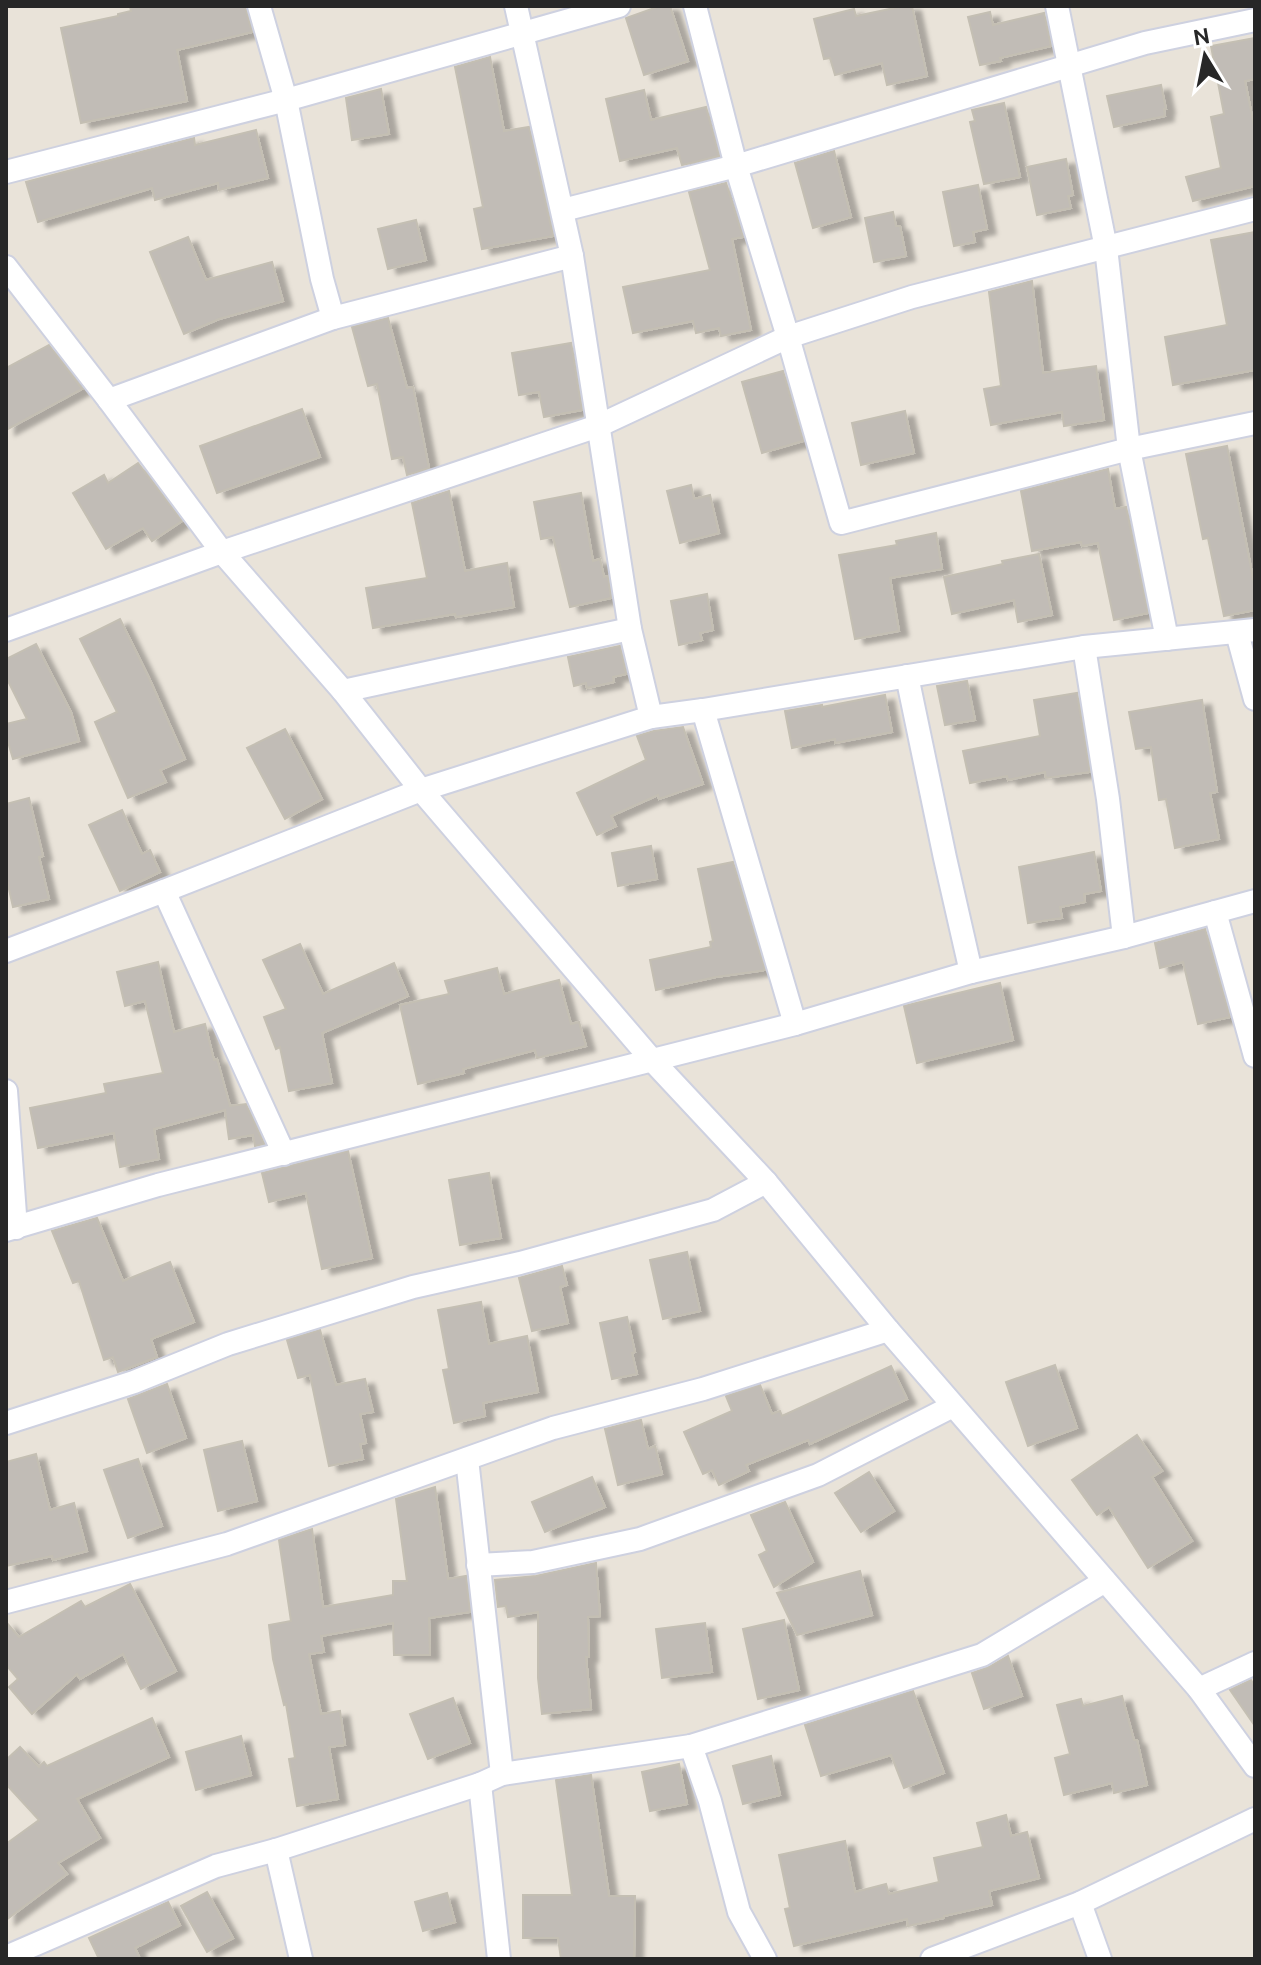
<svg xmlns="http://www.w3.org/2000/svg" width="1261" height="1965" font-family="Ubuntu,sans-serif">
<style>
.building{fill:#c1bcb6;stroke:#c4bfb3;stroke-width:2;filter:url(#shadow)}
.lines{fill:none;stroke-linecap:round;stroke-linejoin:round}
.minor-casing{stroke:#ced1e0;stroke-width:26}
.minor{stroke:#fff;stroke-width:22}
</style>
<defs>
<filter id="shadow"><feDropShadow dx="9" dy="5" stdDeviation="2" flood-color="#0004"/></filter>
</defs>
<rect width="100%" height="100%" fill="#e9e3d9"/>
<g class="building">
<polygon points="130,6 245,6 252,32 177,50 187,101 81,123 61,28 118,16 118,14 131,11"/>
<polygon points="660,6 670,6 688,61 644,75 626,18"/>
<polygon points="904,6 912,6 927,76 887,85 882,63 835,75 830,58 824,59 814,19 854,9 856,16"/>
<polygon points="990,12 993,25 1044,13 1051,46 1000,58 1001,61 980,65 968,17"/>
<polygon points="1255,38 1255,79 1245,81 1255,131 1255,186 1193,201 1186,177 1221,168 1211,117 1224,114 1211,46"/>
<polygon points="490,57 504,131 529,127 553,236 482,249 474,209 483,207 455,67"/>
<polygon points="1161,85 1166,109 1164,109 1165,116 1114,127 1107,96"/>
<polygon points="381,89 389,134 352,140 346,98"/>
<polygon points="644,90 651,120 706,107 719,156 682,165 677,148 620,161 606,99"/>
<polygon points="1004,103 1020,177 984,184 970,122 975,121 972,110"/>
<polygon points="256,130 268,178 219,190 218,183 155,200 152,188 38,222 26,182 194,138 195,145"/>
<polygon points="834,151 851,217 813,228 795,163"/>
<polygon points="1066,159 1073,195 1068,196 1071,208 1037,215 1027,167"/>
<polygon points="726,183 743,237 732,239 751,330 721,336 719,328 696,333 693,321 633,333 623,287 710,270 689,192"/>
<polygon points="978,185 987,229 973,232 975,242 954,246 943,192"/>
<polygon points="893,212 896,226 900,226 906,256 874,262 865,218"/>
<polygon points="416,220 426,260 388,269 378,229"/>
<polygon points="1255,232 1255,370 1173,385 1165,337 1227,325 1211,240"/>
<polygon points="188,237 206,280 272,262 283,301 219,319 184,334 150,252"/>
<polygon points="1032,281 1043,373 1096,366 1104,420 1064,426 1062,412 991,425 984,389 1001,386 989,292"/>
<polygon points="388,318 407,388 413,387 429,468 407,475 403,457 392,459 377,384 368,386 352,327"/>
<polygon points="571,343 582,410 544,417 539,392 519,395 512,353"/>
<polygon points="49,345 82,389 6,430 6,368"/>
<polygon points="783,371 803,441 762,453 742,382"/>
<polygon points="302,409 320,457 217,493 200,446"/>
<polygon points="905,411 914,453 861,465 852,423"/>
<polygon points="1227,446 1255,588 1255,610 1224,616 1208,538 1203,539 1186,454"/>
<polygon points="138,463 182,521 152,541 143,528 106,549 73,493 104,475 108,483"/>
<polygon points="1108,469 1115,509 1126,507 1148,613 1114,620 1098,543 1082,546 1081,542 1032,551 1021,491"/>
<polygon points="691,485 694,499 710,495 719,533 680,543 667,491"/>
<polygon points="449,491 465,571 507,563 514,607 456,617 455,614 373,628 366,588 427,578 412,503"/>
<polygon points="581,493 593,561 600,559 604,577 608,576 611,598 570,607 553,537 541,539 534,502"/>
<polygon points="936,533 942,569 890,578 899,631 855,639 839,555 897,545 896,541"/>
<polygon points="1039,554 1052,615 1018,622 1014,600 952,614 944,577 1003,564 1002,561"/>
<polygon points="707,594 713,630 700,633 702,640 679,645 671,601"/>
<polygon points="120,619 150,680 185,759 160,770 166,782 128,798 95,722 117,712 80,639"/>
<polygon points="36,644 71,712 79,741 13,759 6,735 6,724 27,719 6,677 6,659"/>
<polygon points="620,646 626,674 613,677 614,682 587,688 586,683 574,686 568,657"/>
<polygon points="967,681 975,720 945,725 937,686"/>
<polygon points="1077,693 1090,772 1046,778 1045,772 1008,780 1007,776 970,783 963,751 1040,736 1034,700"/>
<polygon points="885,695 892,732 835,743 835,739 792,748 785,711 822,705 822,707"/>
<polygon points="1202,700 1217,792 1210,793 1219,839 1175,848 1166,799 1159,800 1151,747 1136,749 1129,712"/>
<polygon points="683,727 703,784 659,799 658,795 611,816 616,826 597,835 577,793 646,760 637,736 654,731"/>
<polygon points="285,729 322,799 285,819 247,748"/>
<polygon points="29,798 43,856 39,857 49,899 13,907 6,876 6,804"/>
<polygon points="122,810 142,854 150,850 160,872 120,891 89,825"/>
<polygon points="651,846 657,879 618,886 612,853"/>
<polygon points="1094,852 1101,891 1084,894 1085,902 1060,907 1062,918 1028,923 1019,867"/>
<polygon points="733,862 765,970 716,977 656,990 650,960 711,947 710,942 713,941 698,869"/>
<polygon points="1205,929 1230,1017 1198,1024 1183,962 1160,968 1155,943"/>
<polygon points="300,944 323,994 394,963 408,996 322,1033 332,1083 289,1091 280,1047 276,1049 264,1017 286,1009 263,960"/>
<polygon points="158,962 174,1032 205,1024 214,1060 217,1059 230,1106 246,1104 264,1144 255,1146 253,1135 229,1139 225,1110 154,1129 159,1159 120,1167 114,1133 38,1148 30,1108 106,1093 104,1084 163,1073 145,1001 125,1006 117,972"/>
<polygon points="497,968 504,994 559,980 571,1024 579,1022 586,1046 537,1058 535,1050 463,1069 464,1073 418,1084 400,1005 449,994 445,981"/>
<polygon points="1000,983 1013,1040 917,1063 904,1006"/>
<polygon points="348,1151 372,1258 322,1269 306,1193 269,1202 262,1173"/>
<polygon points="489,1173 501,1238 460,1245 449,1180"/>
<polygon points="97,1218 123,1281 170,1262 194,1322 151,1339 157,1357 118,1372 113,1357 104,1360 79,1281 73,1283 52,1231"/>
<polygon points="687,1252 700,1311 663,1319 650,1260"/>
<polygon points="562,1266 567,1285 560,1287 568,1323 532,1331 519,1278"/>
<polygon points="481,1302 489,1344 527,1336 538,1392 483,1403 485,1416 454,1423 443,1370 449,1369 438,1310"/>
<polygon points="627,1317 635,1352 632,1353 637,1374 612,1379 600,1323"/>
<polygon points="320,1330 336,1385 365,1379 373,1412 360,1414 366,1443 360,1444 363,1459 329,1466 310,1375 298,1378 287,1340"/>
<polygon points="1055,1365 1077,1428 1028,1446 1006,1382"/>
<polygon points="891,1366 907,1399 810,1444 808,1440 746,1465 749,1471 719,1485 712,1470 703,1474 684,1432 732,1411 726,1396 760,1385 772,1414 780,1411 782,1416"/>
<polygon points="167,1384 186,1438 147,1453 128,1399"/>
<polygon points="641,1420 648,1449 655,1446 662,1474 618,1485 605,1429"/>
<polygon points="1137,1435 1162,1471 1152,1477 1192,1541 1148,1568 1109,1507 1097,1515 1072,1480"/>
<polygon points="242,1441 257,1501 218,1511 204,1450"/>
<polygon points="36,1454 50,1510 74,1503 87,1551 53,1560 52,1556 6,1566 6,1462"/>
<polygon points="138,1459 162,1526 128,1538 104,1470"/>
<polygon points="869,1472 894,1511 861,1532 835,1493"/>
<polygon points="592,1477 605,1507 545,1532 532,1502"/>
<polygon points="435,1487 448,1579 466,1576 470,1612 429,1618 430,1655 394,1655 393,1623 321,1636 324,1652 309,1654 321,1714 340,1711 345,1745 329,1747 338,1799 297,1806 289,1759 295,1758 286,1704 284,1705 273,1659 269,1625 291,1621 279,1540 312,1529 323,1607 393,1595 393,1581 407,1581 396,1499"/>
<polygon points="785,1502 813,1562 774,1587 759,1555 767,1551 751,1515"/>
<polygon points="596,1563 600,1616 588,1617 589,1657 586,1657 591,1709 542,1714 538,1678 538,1612 508,1617 506,1606 498,1607 495,1580 536,1576"/>
<polygon points="860,1571 872,1615 797,1635 777,1593"/>
<polygon points="130,1584 176,1671 141,1689 123,1654 80,1679 77,1674 32,1714 9,1687 18,1679 6,1665 6,1622 19,1637 81,1601 85,1607"/>
<polygon points="784,1620 799,1690 758,1699 743,1629"/>
<polygon points="705,1623 712,1672 662,1678 656,1629"/>
<polygon points="1008,1656 1022,1696 984,1709 972,1673 989,1667"/>
<polygon points="1251,1680 1255,1687 1255,1726 1230,1690"/>
<polygon points="913,1691 944,1773 904,1788 891,1755 821,1776 805,1725"/>
<polygon points="1122,1696 1134,1740 1137,1740 1147,1785 1114,1793 1112,1783 1064,1795 1055,1758 1070,1754 1057,1705 1081,1699 1083,1706"/>
<polygon points="453,1698 470,1743 428,1759 410,1714"/>
<polygon points="152,1718 169,1757 77,1799 100,1838 58,1863 67,1874 6,1920 6,1844 39,1820 6,1784 6,1760 20,1747 39,1767 44,1762 47,1766"/>
<polygon points="241,1736 251,1775 196,1790 186,1752"/>
<polygon points="771,1756 780,1795 743,1804 733,1766"/>
<polygon points="679,1764 687,1804 650,1811 642,1772"/>
<polygon points="591,1775 609,1896 635,1896 634,1959 561,1959 558,1938 523,1938 523,1895 572,1895 556,1780"/>
<polygon points="1006,1815 1011,1836 1027,1832 1039,1878 989,1891 992,1905 944,1916 944,1918 908,1926 907,1919 794,1946 785,1909 790,1908 779,1855 845,1841 855,1892 886,1884 889,1894 939,1882 934,1858 983,1847 977,1823"/>
<polygon points="207,1892 233,1938 207,1952 181,1906"/>
<polygon points="447,1893 455,1922 423,1931 415,1902"/>
<polygon points="168,1902 180,1925 135,1948 140,1959 99,1959 89,1938"/>
</g>
<g class="lines">
<defs>
<g id="minor">
<polyline points="259,6 286,100 322,279 333,318"/>
<polyline points="516,6 572,256 630,629 651,717"/>
<polyline points="695,6 736,166 788,337 841,523 1129,449 1255,423"/>
<polyline points="1057,6 1106,248 1129,449 1167,639"/>
<polyline points="6,172 286,100 619,6"/>
<polyline points="563,210 736,166 1145,43 1255,20"/>
<polyline points="6,267 109,400 222,552 343,691 421,790 652,1060 766,1182 888,1330 1199,1689 1255,1766"/>
<polyline points="109,400 333,318 572,256"/>
<polyline points="6,630 222,552 598,426 788,337 912,297 1255,209"/>
<polyline points="1237,633 1255,699"/>
<polyline points="1084,647 1108,799 1124,937"/>
<polyline points="907,676 945,858 971,972"/>
<polyline points="343,691 630,629"/>
<polyline points="703,710 795,1024"/>
<polyline points="164,891 284,1154"/>
<polyline points="1215,912 1255,1056"/>
<polyline points="6,951 164,891 421,790 651,717 703,710 1084,647 1255,630"/>
<polyline points="6,1091 16,1228"/>
<polyline points="6,1230 158,1185 795,1024 971,972 1124,937 1255,901"/>
<polyline points="6,1423 134,1382 228,1344 413,1287 520,1263 713,1210 766,1182"/>
<polyline points="467,1459 502,1774"/>
<polyline points="478,1565 533,1562 640,1539 818,1475 953,1406"/>
<polyline points="6,1602 227,1544 553,1428 703,1389 888,1330"/>
<polyline points="1199,1689 1255,1663"/>
<polyline points="691,1746 710,1801 739,1912 765,1959"/>
<polyline points="480,1784 499,1959"/>
<polyline points="276,1850 301,1959"/>
<polyline points="1080,1903 1100,1959"/>
<polyline points="6,1957 216,1866 276,1850 480,1784 502,1774 691,1746 982,1655 1105,1581"/>
<polyline points="932,1959 1080,1903 1255,1819"/>
</g>
</defs>
<use href="#minor" class="minor-casing"/>
<use href="#minor" class="minor"/>
</g>
<rect width="1261" height="1965" fill="none" stroke="#272727" stroke-width="16"/>
<g transform="translate(1205 56) rotate(350)" stroke="#ffffff" stroke-width="6" paint-order="stroke">
<path d="M0-6L14 30L0 20L-14 30Z" fill="#272727"/>
<text y="-12" font-size="22" font-weight="bold" text-anchor="middle" fill="#272727">N</text>
</g>
</svg>
